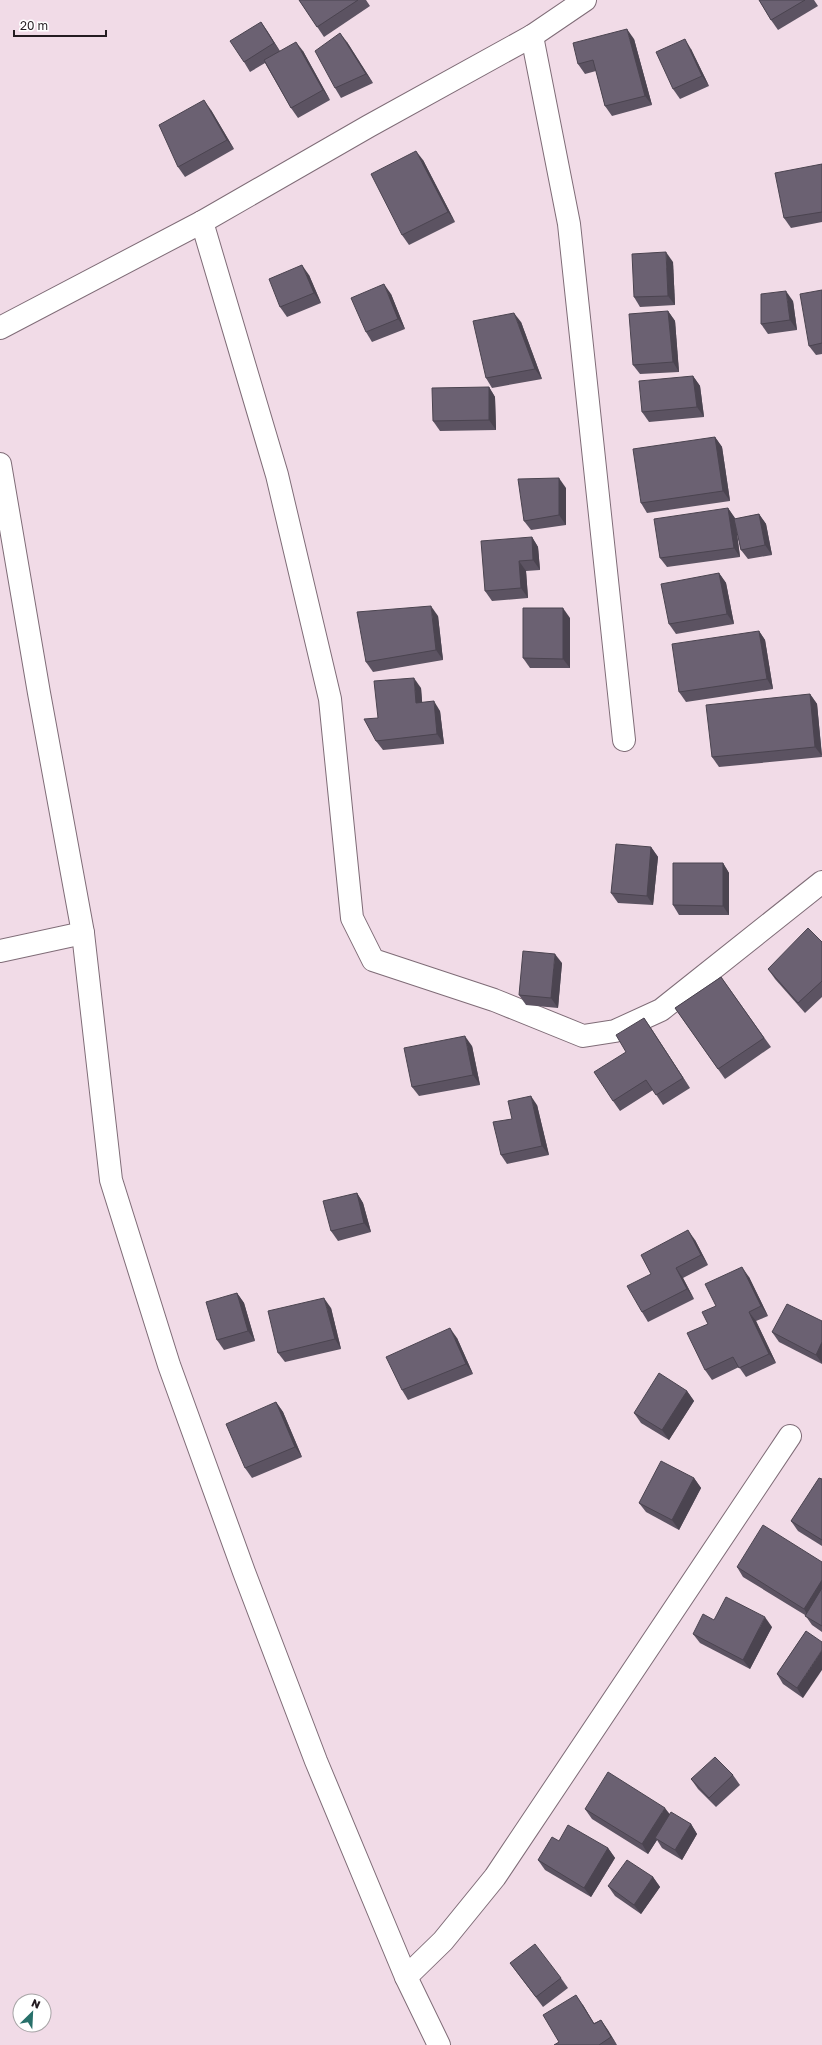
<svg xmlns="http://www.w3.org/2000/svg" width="822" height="2045" font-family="'Golos Text',sans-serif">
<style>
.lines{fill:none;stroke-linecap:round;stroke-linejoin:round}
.minor-casing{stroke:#7f6c77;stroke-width:24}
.minor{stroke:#fff;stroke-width:22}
.wall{fill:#5c5362}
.shaded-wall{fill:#4b4450}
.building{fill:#6b6172;stroke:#4b4450}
</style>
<rect width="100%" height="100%" fill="#f1dbe7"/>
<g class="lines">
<defs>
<g id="minor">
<polyline points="532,36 569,224 624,740"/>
<polyline points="202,222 277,475 330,699 352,918 373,960 494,1000 583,1036 615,1031 661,1010 822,882"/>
<polyline points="0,328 202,222 369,126 532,36 585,0"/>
<polyline points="0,464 39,693 83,933 111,1180 169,1365 244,1572 316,1761 406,1977 439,2045"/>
<polyline points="0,951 83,933"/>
<polyline points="406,1977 443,1941 495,1877 790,1436"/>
</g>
</defs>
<use href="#minor" class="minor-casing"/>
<use href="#minor" class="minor"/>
</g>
<g class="wall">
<polygon points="299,0 366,0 370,6 324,37"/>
<polygon points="759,0 814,0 818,6 778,30 771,20"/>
<polygon points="261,22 280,51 303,51 330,100 298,118 291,108 265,63 250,72 244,62"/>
<polygon points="634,39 652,105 612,116 605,106 596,71 585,74 578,64"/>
<polygon points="347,42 373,83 341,98 335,88"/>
<polygon points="691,49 709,86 680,99 673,89"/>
<polygon points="211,110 234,149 185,177 178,167"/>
<polygon points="423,160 455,222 409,245 402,235"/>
<polygon points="822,164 822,222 791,228 784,218"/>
<polygon points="673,262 675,305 640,307 634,297"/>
<polygon points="309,275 321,303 287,317 280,307"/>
<polygon points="822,290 822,354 816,355 809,346"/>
<polygon points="391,294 405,329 372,342 366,332"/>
<polygon points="793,301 797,330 768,334 761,324"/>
<polygon points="668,311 675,321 679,372 640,374 633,365"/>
<polygon points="521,322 542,379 492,388 486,378"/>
<polygon points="693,376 700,386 704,417 649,422 642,412"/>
<polygon points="489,387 495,397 496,430 440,431 433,421"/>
<polygon points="715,437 722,447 730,501 647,513 641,503"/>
<polygon points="566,488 566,525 531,530 524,521"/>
<polygon points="728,508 735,519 759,514 766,524 772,555 748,559 741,550 736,526 740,557 667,567 660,558"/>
<polygon points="532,537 538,547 540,570 526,571 528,598 492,601 485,591"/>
<polygon points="719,573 726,583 734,624 676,634 669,624"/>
<polygon points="438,616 443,660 373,672 366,662"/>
<polygon points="570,618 570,668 530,668 523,658"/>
<polygon points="759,631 765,640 773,689 686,702 679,692"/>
<polygon points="421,688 422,702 440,711 444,744 383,750 376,741 378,718"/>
<polygon points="810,694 817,704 822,757 719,767 712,757"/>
<polygon points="651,847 658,857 653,905 618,903 611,893"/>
<polygon points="723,863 729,873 729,915 679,915 673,905"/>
<polygon points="822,942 822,997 805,1013 775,979 768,969"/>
<polygon points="562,963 558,1008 526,1005 519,995"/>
<polygon points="721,977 771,1047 725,1079 675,1008"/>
<polygon points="644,1018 690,1088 663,1105 653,1090 620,1111 613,1101 626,1052"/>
<polygon points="472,1046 480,1085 419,1096 412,1087"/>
<polygon points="537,1105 549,1155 507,1164 501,1155 512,1119"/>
<polygon points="357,1193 363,1203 371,1232 338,1241 331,1231"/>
<polygon points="695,1240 708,1265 683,1278 694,1299 648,1322 642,1312 651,1274"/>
<polygon points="749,1277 768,1316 756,1321 776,1363 746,1377 739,1367 712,1380 705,1370 716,1306"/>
<polygon points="237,1293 244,1303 255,1341 224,1350 217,1340"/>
<polygon points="331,1308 341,1349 285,1362 278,1353"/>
<polygon points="822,1321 822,1364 779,1342 772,1332"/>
<polygon points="457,1338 473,1374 408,1400 402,1390"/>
<polygon points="687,1391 694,1401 669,1440 641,1423 634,1413"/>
<polygon points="276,1402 283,1412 302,1457 252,1478 245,1468"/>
<polygon points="694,1478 701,1488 679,1530 646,1512 639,1503"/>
<polygon points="822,1479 822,1546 798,1531 791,1521"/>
<polygon points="822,1562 822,1632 812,1625 805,1615 743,1577 737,1567"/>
<polygon points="772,1627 750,1669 700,1643 693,1634"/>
<polygon points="806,1631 803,1698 783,1684 777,1674"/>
<polygon points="733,1775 740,1785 716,1807 698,1789 691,1779"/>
<polygon points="585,1809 670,1814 691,1824 697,1834 682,1860 662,1848 657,1840 648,1854 592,1819"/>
<polygon points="559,1841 608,1848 615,1858 591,1897 545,1870 538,1860"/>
<polygon points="653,1877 660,1887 641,1914 615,1896 608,1886"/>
<polygon points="510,1963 561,1978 568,1988 543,2007"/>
<polygon points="583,2005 594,2023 601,2020 617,2045 554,2045 559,2042"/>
</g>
<g class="shaded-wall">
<polygon points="261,22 268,32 281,53 274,43"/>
<polygon points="627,29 634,39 652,105 645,96"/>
<polygon points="340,33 347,42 373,83 366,74"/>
<polygon points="685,39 691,49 709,86 702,76"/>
<polygon points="296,42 303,51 330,100 323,90"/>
<polygon points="204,100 211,110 234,149 227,140"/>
<polygon points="416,151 423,160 455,222 448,212"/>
<polygon points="666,252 673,262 675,305 668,296"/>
<polygon points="302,265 309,275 321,303 314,293"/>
<polygon points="384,284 391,294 405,329 398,319"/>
<polygon points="786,291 793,301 797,330 790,320"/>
<polygon points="668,311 675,321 679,372 673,362"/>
<polygon points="514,313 521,322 542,379 535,369"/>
<polygon points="693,376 700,386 704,417 697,407"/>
<polygon points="489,387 495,397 496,430 489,420"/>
<polygon points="715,437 722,447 730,501 723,491"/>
<polygon points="559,478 566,488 566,525 559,515"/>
<polygon points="728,508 735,518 740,557 734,548"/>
<polygon points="759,514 766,524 772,555 765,545"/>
<polygon points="532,537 538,547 540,570 533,560"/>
<polygon points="519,561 526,571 528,598 521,588"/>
<polygon points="719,573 726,583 734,624 727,614"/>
<polygon points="431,606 438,616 443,660 436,650"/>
<polygon points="563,608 570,618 570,668 563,659"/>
<polygon points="759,631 765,640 773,689 767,679"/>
<polygon points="414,678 421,688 423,713 416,703"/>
<polygon points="810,694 817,704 822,756 815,747"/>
<polygon points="434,701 440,711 444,744 437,734"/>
<polygon points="651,847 658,857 653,905 647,896"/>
<polygon points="723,863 729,873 729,915 723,906"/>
<polygon points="555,954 562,963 558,1008 551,998"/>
<polygon points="644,1018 651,1028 690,1088 683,1078"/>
<polygon points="465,1036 472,1046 480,1085 473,1075"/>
<polygon points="531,1096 537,1105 549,1155 542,1146"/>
<polygon points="357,1193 363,1203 371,1232 364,1223"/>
<polygon points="688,1230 695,1240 708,1265 701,1255"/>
<polygon points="742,1267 749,1277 768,1316 761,1306"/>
<polygon points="676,1268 683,1278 694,1299 687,1289"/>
<polygon points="237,1293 244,1303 255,1341 248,1331"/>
<polygon points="324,1298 331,1308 341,1349 335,1339"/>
<polygon points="749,1312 756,1321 776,1363 769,1354"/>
<polygon points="450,1328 457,1338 473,1374 466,1364"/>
<polygon points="822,1342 822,1363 816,1355"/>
<polygon points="687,1391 694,1401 669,1440 662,1430"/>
<polygon points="276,1402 283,1412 302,1457 295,1447"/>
<polygon points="694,1478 701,1488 679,1530 672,1520"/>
<polygon points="822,1580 822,1601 810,1619 804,1609"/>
<polygon points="765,1617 772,1627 750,1669 743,1660"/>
<polygon points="822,1650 822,1670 803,1698 797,1688"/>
<polygon points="665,1808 672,1817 655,1838 657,1840 648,1854 642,1844"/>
<polygon points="691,1824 697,1834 682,1860 675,1850"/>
<polygon points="608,1848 615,1858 591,1897 584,1888"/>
<polygon points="653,1877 660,1887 641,1914 634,1905"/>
<polygon points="576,1995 583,2005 600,2034 594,2024"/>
<polygon points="601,2020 608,2030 617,2045 611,2037"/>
</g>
<g class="building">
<polygon points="299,0 358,0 317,27"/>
<polygon points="759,0 805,0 771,20"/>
<polygon points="261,22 274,43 244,62 230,41"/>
<polygon points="627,29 645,96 605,106 593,60 578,64 573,43"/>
<polygon points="340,33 366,74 335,88 315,51"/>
<polygon points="685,39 702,76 673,89 656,52"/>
<polygon points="296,42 323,90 291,108 264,60"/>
<polygon points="204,100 227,140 178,167 159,125"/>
<polygon points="416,151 448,212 402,235 371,174"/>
<polygon points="822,164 822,212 784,218 775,173"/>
<polygon points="666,252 668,296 634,297 632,254"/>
<polygon points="302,265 314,293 280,307 269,279"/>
<polygon points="384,284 398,319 366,332 351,298"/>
<polygon points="822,290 822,343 809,346 800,294"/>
<polygon points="786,291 790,320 761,324 761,294"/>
<polygon points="668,311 673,362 633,365 629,314"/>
<polygon points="514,313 535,369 486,378 473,321"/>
<polygon points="693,376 697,407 642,412 639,381"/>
<polygon points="489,387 489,420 433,421 432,388"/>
<polygon points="715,437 723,491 641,503 633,449"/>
<polygon points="559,478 559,515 524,521 518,479"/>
<polygon points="728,508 734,548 660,558 654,519"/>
<polygon points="759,514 765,545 741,550 734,519"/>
<polygon points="532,537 533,560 519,561 521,588 485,591 481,541"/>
<polygon points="719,573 727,614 669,624 661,584"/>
<polygon points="431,606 436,650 366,662 357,612"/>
<polygon points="523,608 563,608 563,659 523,658"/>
<polygon points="759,631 767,679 679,692 672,644"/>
<polygon points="414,678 416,703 434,701 437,734 376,741 364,719 378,718 374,681"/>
<polygon points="810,694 815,747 712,757 706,705"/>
<polygon points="616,844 651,847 647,896 611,893"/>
<polygon points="673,863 723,863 723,906 673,905"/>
<polygon points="808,928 822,942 822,981 798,1003 768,969"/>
<polygon points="523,951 555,954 551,998 519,995"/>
<polygon points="721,977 764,1038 718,1069 675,1008"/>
<polygon points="644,1018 683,1078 656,1095 646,1080 613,1101 594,1072 626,1052 616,1035"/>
<polygon points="465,1036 473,1075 412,1087 404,1048"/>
<polygon points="531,1096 542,1146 501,1155 493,1122 512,1119 508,1101"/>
<polygon points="357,1193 364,1223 331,1231 323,1201"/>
<polygon points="688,1230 701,1255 676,1268 687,1289 642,1312 627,1286 651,1274 641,1255"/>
<polygon points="742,1267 761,1306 749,1312 769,1354 739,1368 733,1357 705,1370 687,1333 708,1324 702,1312 716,1306 705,1284"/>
<polygon points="237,1293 248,1331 217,1340 206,1302"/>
<polygon points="324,1298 335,1339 278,1353 268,1311"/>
<polygon points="787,1304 822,1321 822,1342 816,1355 772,1332"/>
<polygon points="450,1328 466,1364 402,1390 386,1357"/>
<polygon points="659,1373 687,1391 662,1430 634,1413"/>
<polygon points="276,1402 295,1447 245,1468 226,1424"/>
<polygon points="661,1461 694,1478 672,1520 639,1503"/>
<polygon points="819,1478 822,1479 822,1540 791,1521"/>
<polygon points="763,1525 822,1562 822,1580 804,1609 737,1567"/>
<polygon points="822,1588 822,1626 805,1616"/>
<polygon points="726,1597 765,1617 743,1660 693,1634 703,1614 714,1620"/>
<polygon points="806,1631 822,1642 822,1650 797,1688 777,1674"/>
<polygon points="715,1757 733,1775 709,1798 691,1779"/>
<polygon points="608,1772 665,1808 642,1844 585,1809"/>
<polygon points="671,1812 691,1824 675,1850 655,1838"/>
<polygon points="568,1825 608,1848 584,1888 538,1860 552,1837 559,1841"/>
<polygon points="627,1860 653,1877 634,1905 608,1886"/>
<polygon points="535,1944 561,1978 536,1997 510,1963"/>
<polygon points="576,1995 594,2024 601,2020 611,2037 599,2045 554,2045 559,2042 543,2015"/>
</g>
<g transform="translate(32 2013) rotate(24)"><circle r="19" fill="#ffffff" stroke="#a7a4a6"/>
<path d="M0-3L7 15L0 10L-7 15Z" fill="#28706a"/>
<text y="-6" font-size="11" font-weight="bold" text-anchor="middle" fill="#241c21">N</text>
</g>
<path d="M14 30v6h92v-6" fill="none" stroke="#241c21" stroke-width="2"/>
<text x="20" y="30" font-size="12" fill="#241c21" stroke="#ffffff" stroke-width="3" paint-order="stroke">20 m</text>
</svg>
